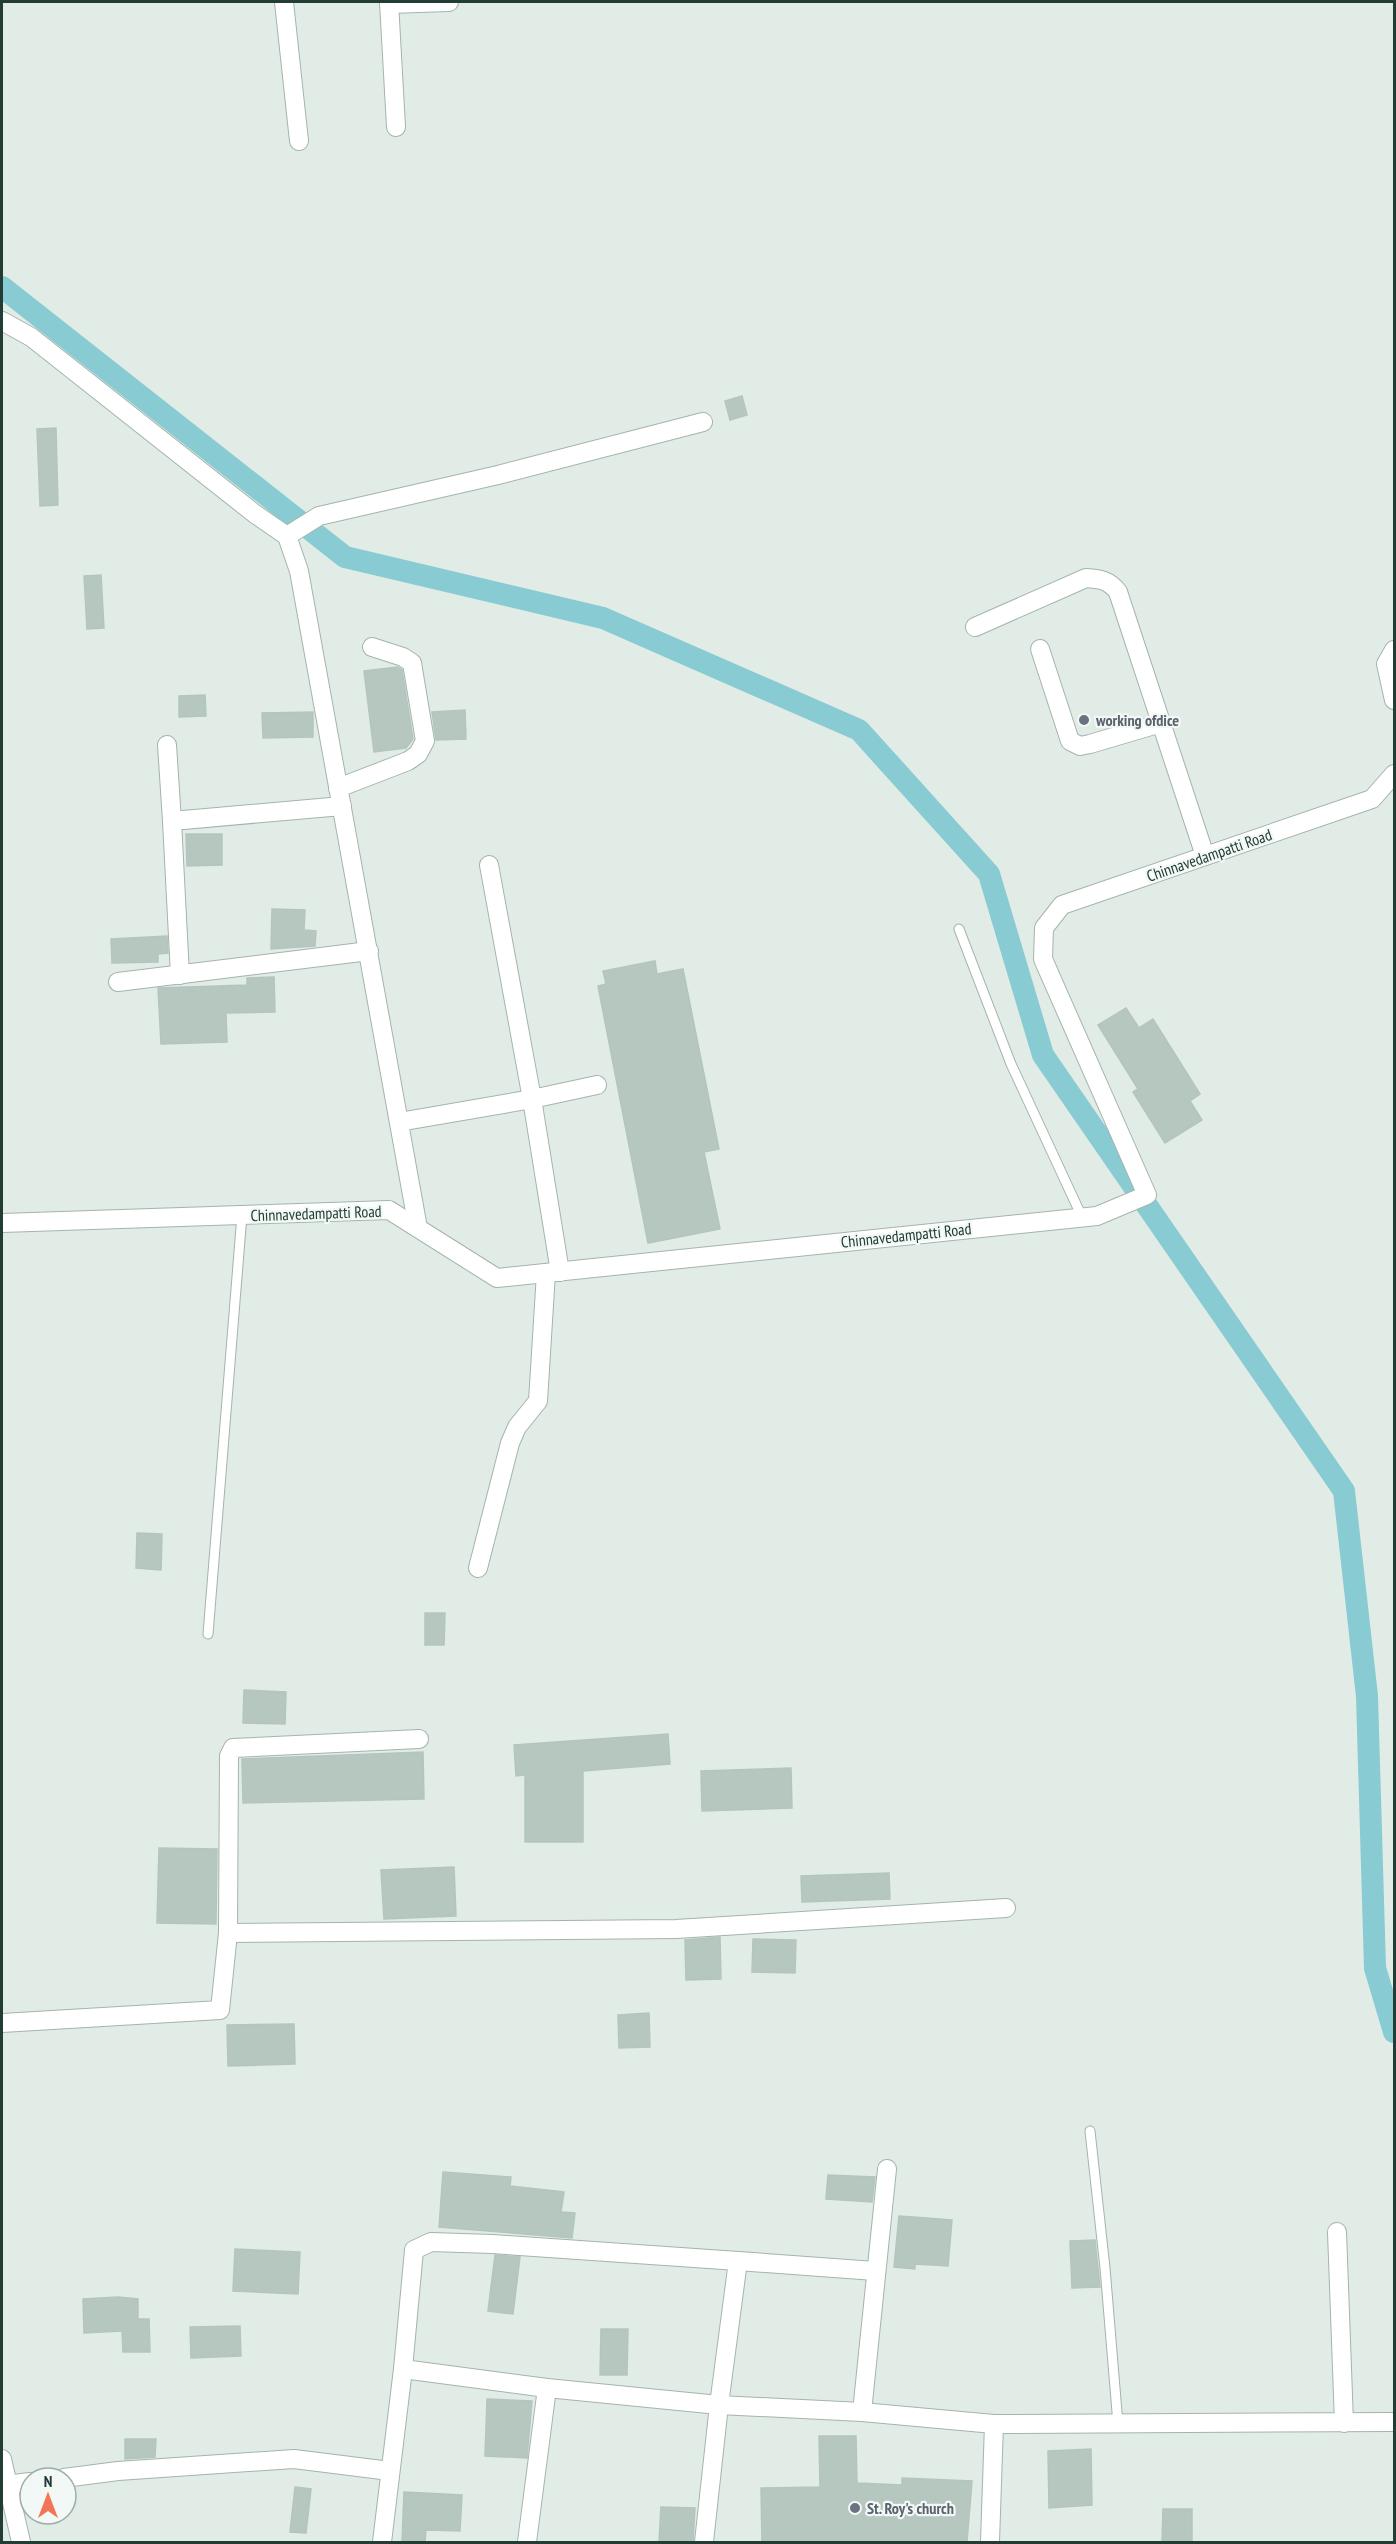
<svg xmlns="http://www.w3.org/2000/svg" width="1396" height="2544" font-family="'PT Sans Narrow',sans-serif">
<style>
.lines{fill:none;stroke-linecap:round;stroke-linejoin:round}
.canal{stroke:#88cbd2;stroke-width:22}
.building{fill:#b6c7bf;stroke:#b3c6bd;stroke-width:1.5}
.service-casing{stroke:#a4b4ad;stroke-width:11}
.minor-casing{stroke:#a4b4ad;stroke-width:20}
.tertiary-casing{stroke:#a4b4ad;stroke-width:20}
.service{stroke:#fff;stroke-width:9}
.minor{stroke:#fff;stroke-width:18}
.tertiary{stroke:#fff;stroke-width:18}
.worship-dot{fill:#6b7280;stroke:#f2f8f5;stroke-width:2}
.labels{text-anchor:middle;stroke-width:4.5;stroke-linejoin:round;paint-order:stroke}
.worship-label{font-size:16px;font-weight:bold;fill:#5b616d;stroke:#f2f8f5;text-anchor:start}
.street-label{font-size:16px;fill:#213d34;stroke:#f2f8f5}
</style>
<rect width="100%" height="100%" fill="#e1ece6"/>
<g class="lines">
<polyline class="canal" points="2,287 345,557 603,618 859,730 989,874 1043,1055 1344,1491 1367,1696 1375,1968 1394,2032"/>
</g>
<g class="building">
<polygon points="742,396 747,415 730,420 725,401"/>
<polygon points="56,428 58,505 40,506 37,429"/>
<polygon points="101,575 104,628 87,629 84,576"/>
<polygon points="398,667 402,670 413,739 406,748 374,752 364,671"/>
<polygon points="205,695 206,716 179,717 179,696"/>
<polygon points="465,710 466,739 436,740 432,712"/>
<polygon points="313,712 313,737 263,738 262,713"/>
<polygon points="186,834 222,834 222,865 187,866"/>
<polygon points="272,909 305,910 304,930 316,931 315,946 271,949"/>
<polygon points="167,936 168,953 158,954 158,962 112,963 111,939"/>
<polygon points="655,961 657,974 683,969 719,1149 704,1152 720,1229 648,1243 598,986 606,984 603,971"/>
<polygon points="274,977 275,1012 226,1013 227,1042 161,1044 158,988 247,985 247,978"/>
<polygon points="1126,1008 1139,1028 1153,1019 1200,1094 1190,1101 1202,1120 1165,1143 1133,1092 1138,1089 1098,1025"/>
<polygon points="137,1533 162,1534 161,1570 136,1568"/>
<polygon points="425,1613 445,1613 444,1645 425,1645"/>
<polygon points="244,1690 286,1692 285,1724 243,1723"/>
<polygon points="668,1734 670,1764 583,1771 583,1842 525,1842 525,1775 516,1776 514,1745"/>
<polygon points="423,1752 424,1799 243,1803 242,1759"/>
<polygon points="791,1768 792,1808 702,1811 701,1771"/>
<polygon points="159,1848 217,1849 216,1924 157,1923"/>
<polygon points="454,1867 456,1916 384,1919 381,1870"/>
<polygon points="889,1873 890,1899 802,1902 801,1876"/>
<polygon points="720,1937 721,1979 686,1980 685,1940"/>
<polygon points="753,1939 796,1940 795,1973 752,1972"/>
<polygon points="649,2013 650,2047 619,2048 618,2015"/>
<polygon points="294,2024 295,2064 228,2066 227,2025"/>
<polygon points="443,2172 511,2177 510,2186 564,2192 561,2212 575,2213 572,2238 439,2227"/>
<polygon points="828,2175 875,2177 872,2202 826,2199"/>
<polygon points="899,2216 952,2220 948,2266 915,2264 915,2269 894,2267"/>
<polygon points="1095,2240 1100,2287 1072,2288 1070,2241"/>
<polygon points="235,2249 300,2252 298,2294 233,2291"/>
<polygon points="495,2255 520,2257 513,2314 488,2311"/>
<polygon points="118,2297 138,2299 138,2319 149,2319 150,2352 123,2352 122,2331 84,2333 83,2299"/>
<polygon points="240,2326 241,2356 191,2358 190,2327"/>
<polygon points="601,2329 628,2329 627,2375 600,2375"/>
<polygon points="487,2399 532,2401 527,2458 485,2456"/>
<polygon points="819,2436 856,2436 857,2483 902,2485 902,2478 972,2481 967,2542 762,2542 761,2488 820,2487"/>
<polygon points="125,2439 156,2439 155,2457 125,2459"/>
<polygon points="1091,2449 1092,2505 1049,2508 1048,2451"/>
<polygon points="295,2487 311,2489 306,2533 290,2532"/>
<polygon points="404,2492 462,2495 460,2531 426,2530 425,2542 402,2542"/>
<polygon points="661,2507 695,2508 693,2542 659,2542"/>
<polygon points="1163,2509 1192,2509 1192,2542 1162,2542"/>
</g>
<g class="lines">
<defs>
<g id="service">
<polyline points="959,929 1011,1064 1082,1217"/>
<polyline points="208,1634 242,1215"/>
<polyline points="1090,2131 1105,2268 1118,2424"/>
</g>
<g id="minor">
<polyline points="284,2 299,141"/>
<polyline points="389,2 396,127"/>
<polyline points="389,4 449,2"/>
<polyline points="2,321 31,337 255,514 287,536 299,571 418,1228"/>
<polyline points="287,536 319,516 498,475 703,422"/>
<path d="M 975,627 L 1086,578 C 1100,579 1109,580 1118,592 L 1205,856"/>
<polyline points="1040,649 1070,741 1080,746 1090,744 1161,723"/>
<polyline points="167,745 172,821"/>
<polyline points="338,788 408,761 418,754 425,741 412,663 403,657 372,647"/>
<polyline points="489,865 532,1099 597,1085"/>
<polyline points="180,975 172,821 342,806"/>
<polyline points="118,982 369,951"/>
<polyline points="399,1122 532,1099 560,1272"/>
<polyline points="478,1568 510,1443 517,1427 538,1401 546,1273"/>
<polyline points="228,1933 229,1756 233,1748 419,1739"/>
<polyline points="2,2023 220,2010 228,1933 676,1929 1006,1908"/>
<polyline points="1337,2232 1344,2423"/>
<polyline points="738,2261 875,2271"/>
<polyline points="862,2412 887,2169"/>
<polyline points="2,2459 21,2542"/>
<polyline points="64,2478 118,2471 294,2459 390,2471"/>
<polyline points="6,2485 30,2482"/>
<polyline points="382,2542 403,2369"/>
<polyline points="527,2542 547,2388"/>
<polyline points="704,2542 719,2405 547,2388 403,2369 414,2250 431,2242 492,2244 738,2261 719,2405 862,2412 994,2424"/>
<polyline points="990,2542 994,2424 1394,2422"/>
</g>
<g id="tertiary">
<polyline points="1394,650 1386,664 1394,700"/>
<polyline points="2,1223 389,1210 497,1278 1097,1216 1147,1195 1043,959 1044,928 1062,905 1372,799 1394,774"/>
</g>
</defs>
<use href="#service" class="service-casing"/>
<use href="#minor" class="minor-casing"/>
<use href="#tertiary" class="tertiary-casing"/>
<use href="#service" class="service"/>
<use href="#minor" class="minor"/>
<use href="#tertiary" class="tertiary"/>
</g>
<g class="worship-dot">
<circle cx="1084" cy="720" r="6"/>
<circle cx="855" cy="2508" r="6"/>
</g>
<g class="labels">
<g class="worship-label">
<text x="1096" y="726">working ofdice</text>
<text x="867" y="2514">St. Roy's church</text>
</g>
<g class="street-label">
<text transform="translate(1209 855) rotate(-19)" y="6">Chinnavedampatti Road</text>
<text transform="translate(316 1213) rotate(-2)" y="6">Chinnavedampatti Road</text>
<text transform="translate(906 1235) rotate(-6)" y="6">Chinnavedampatti Road</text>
</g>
</g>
<rect width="1396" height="2544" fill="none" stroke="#213d34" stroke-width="6"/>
<g transform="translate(48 2496)"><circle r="28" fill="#f2f8f5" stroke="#9eada8" stroke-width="1.5"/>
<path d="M0-4.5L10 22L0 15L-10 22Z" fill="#f47457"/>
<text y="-9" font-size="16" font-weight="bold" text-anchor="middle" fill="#213d34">N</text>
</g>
</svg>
